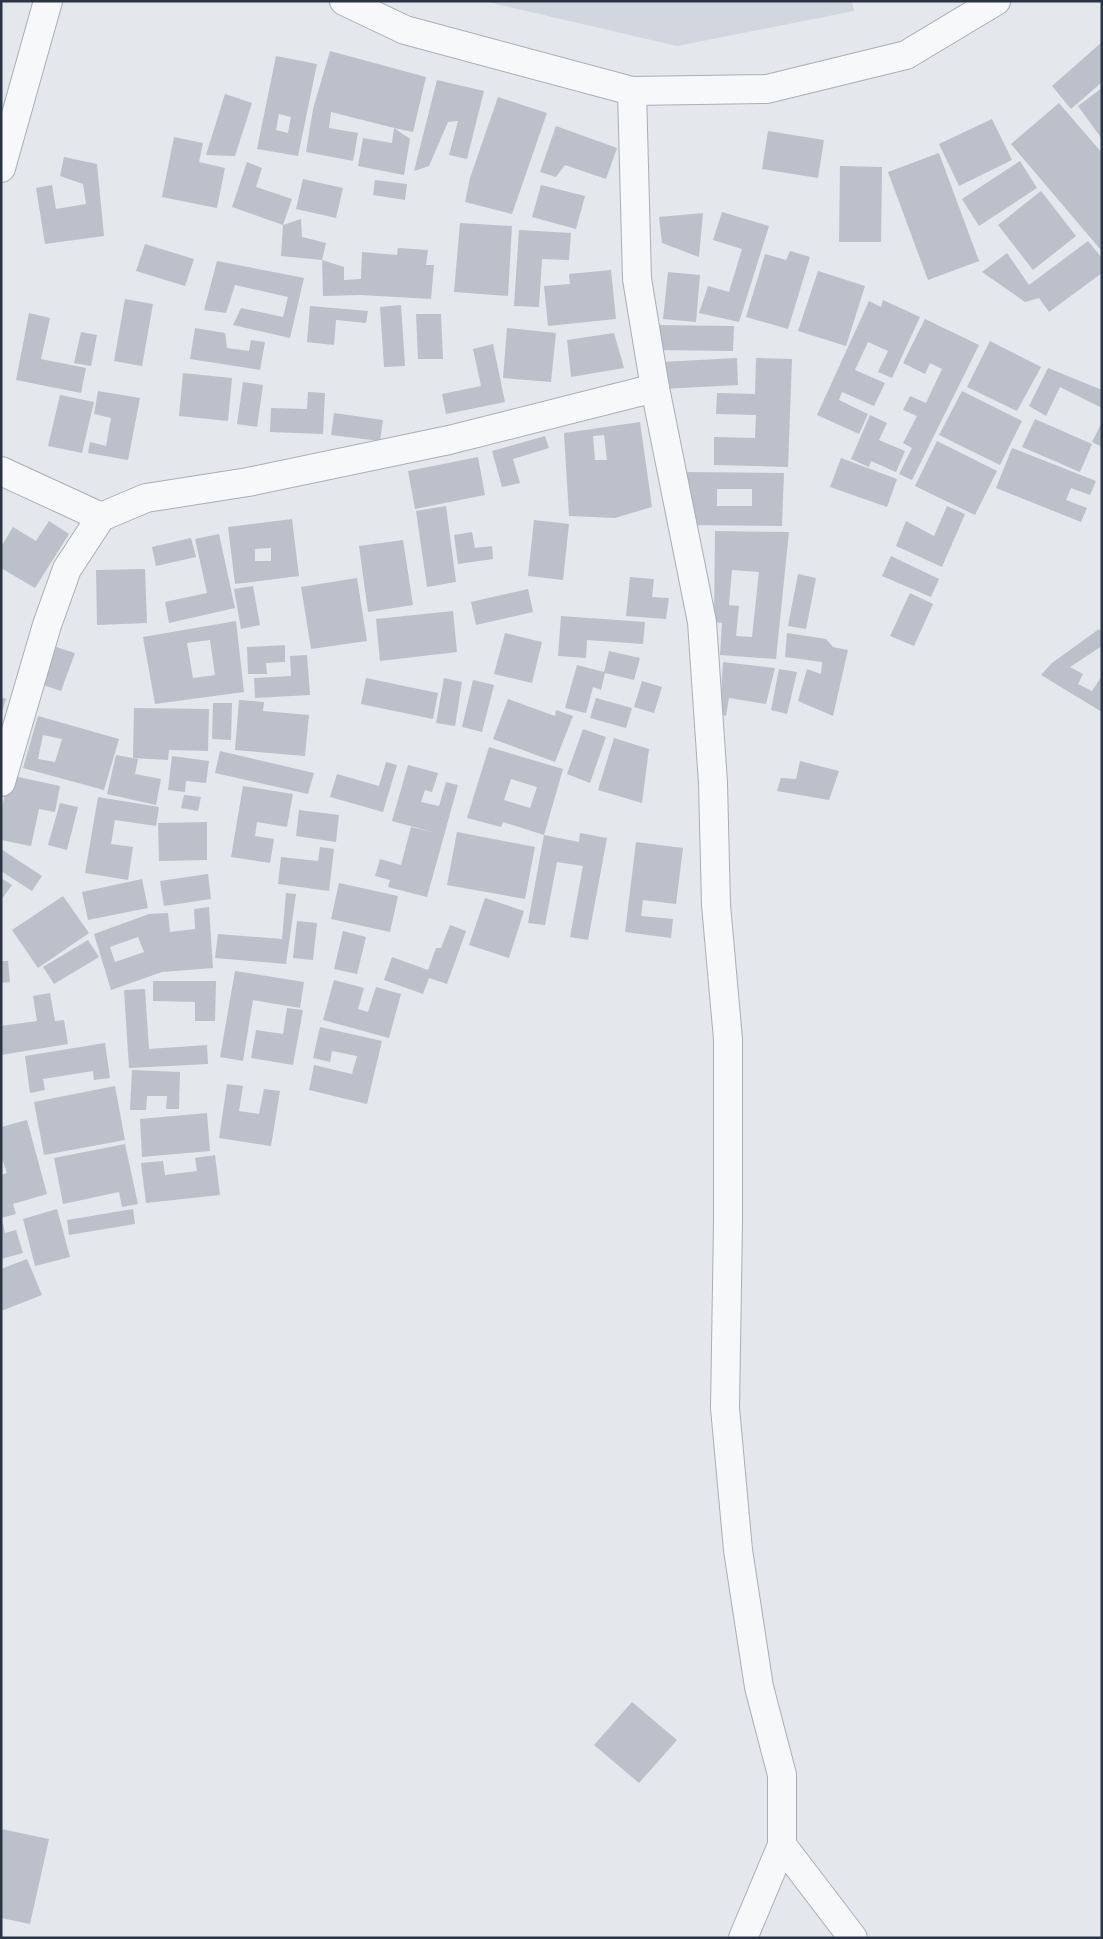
<svg xmlns="http://www.w3.org/2000/svg" width="1103" height="1939" font-family="'Public Sans',sans-serif">
<style>
.built{fill:#d2d6de}
.building{fill:#bbc0ca;fill-rule:evenodd}
.lines{fill:none;stroke-linecap:round;stroke-linejoin:round}
.minor-casing{stroke:#a9aeb7;stroke-width:30}
.tertiary-casing{stroke:#a9aeb7;stroke-width:30}
.minor{stroke:#f7f8fa;stroke-width:28}
.tertiary{stroke:#f7f8fa;stroke-width:28}
</style>
<rect width="100%" height="100%" fill="#e4e7ec"/>
<polygon class="built" points="483,1 852,1 854,11 677,46"/>
<g class="building">
<polygon points="1102,42 1102,82 1071,109 1052,86"/>
<polygon points="330,51 426,77 413,132 394,128 410,139 404,175 358,166 363,138 392,143 394,128 331,112 329,128 358,133 353,161 306,152 313,109"/>
<path d="M 276,56 L 317,64 L 298,156 L 257,149 ZM 279,114 L 291,117 L 288,133 L 276,130 Z"/>
<polygon points="437,80 484,91 467,159 449,155 458,121 448,122 429,166 414,171"/>
<polygon points="1102,88 1102,139 1078,106"/>
<polygon points="225,94 252,103 235,156 206,155"/>
<polygon points="498,97 547,113 512,214 465,202 470,178"/>
<polygon points="1059,103 1102,153 1102,248 1100,249 1011,144"/>
<polygon points="992,119 1012,160 959,186 939,144"/>
<polygon points="556,126 617,148 606,179 565,165 556,177 540,172"/>
<polygon points="768,131 824,140 818,178 762,169"/>
<polygon points="174,137 203,143 199,162 225,168 217,208 162,197"/>
<polygon points="939,153 979,261 928,280 888,172"/>
<polygon points="64,157 97,164 104,236 45,244 36,188 52,185 56,209 86,204 83,184 60,176"/>
<polygon points="1020,161 1037,188 979,226 962,199"/>
<polygon points="247,162 262,168 256,187 292,199 283,225 232,207"/>
<polygon points="840,166 882,167 881,242 839,242"/>
<polygon points="303,179 343,188 336,218 296,209"/>
<polygon points="375,180 407,184 405,200 373,195"/>
<polygon points="541,185 585,196 576,229 532,217"/>
<polygon points="1041,191 1076,236 1033,270 998,225"/>
<polygon points="722,212 769,226 739,322 699,313 708,286 729,292 742,249 713,240"/>
<polygon points="703,213 699,257 662,243 659,217"/>
<polygon points="301,219 302,237 326,243 322,260 281,256 283,225"/>
<polygon points="460,223 512,226 508,296 454,292"/>
<polygon points="519,230 571,233 569,260 542,259 539,307 514,306"/>
<polygon points="1088,241 1102,258 1102,273 1049,312 1039,298 1025,302 982,272 1007,253 1029,285"/>
<polygon points="145,244 194,259 185,286 136,271"/>
<polygon points="398,248 428,250 426,265 434,265 431,299 361,295 323,296 322,260 344,267 344,280 361,279 362,252 397,255"/>
<polygon points="790,251 810,257 788,329 746,317 765,254 786,260"/>
<polygon points="217,261 304,278 290,338 233,325 241,308 283,317 288,297 235,285 226,313 204,310"/>
<polygon points="611,270 616,319 548,326 544,286 570,284 569,274"/>
<polygon points="818,271 865,286 846,346 798,331"/>
<polygon points="668,272 700,275 696,322 663,319"/>
<polygon points="125,299 153,304 142,366 114,361"/>
<polygon points="883,300 920,317 892,378 878,372 888,351 868,342 855,370 885,383 874,406 842,392 839,400 868,414 859,434 817,415 869,301 881,307"/>
<polygon points="401,305 405,366 384,367 380,307"/>
<polygon points="310,306 368,311 366,323 336,320 334,345 307,342"/>
<polygon points="29,313 50,318 41,359 86,368 81,393 16,380"/>
<polygon points="416,314 441,314 443,359 418,359"/>
<polygon points="925,319 979,345 912,480 899,474 912,448 903,443 917,416 903,410 910,396 926,403 942,369 930,363 925,374 903,363"/>
<polygon points="654,325 734,326 733,351 653,350"/>
<polygon points="195,328 225,333 227,348 249,351 251,340 265,342 260,370 190,359"/>
<polygon points="507,328 556,333 551,382 503,378"/>
<polygon points="81,332 97,335 91,366 74,363"/>
<polygon points="614,333 624,368 571,377 567,340"/>
<polygon points="990,341 1041,367 1017,411 967,387"/>
<polygon points="493,344 505,402 446,414 442,394 481,386 473,349"/>
<polygon points="737,358 738,385 663,389 662,362"/>
<polygon points="756,358 792,359 788,467 714,465 714,437 755,438 756,415 716,414 717,393 755,394"/>
<polygon points="1048,368 1102,390 1102,408 1060,387 1046,416 1029,406"/>
<polygon points="183,373 232,378 228,421 179,416"/>
<polygon points="243,382 263,385 257,427 237,424"/>
<polygon points="98,391 140,398 128,460 88,453 90,442 106,446 111,418 94,414"/>
<polygon points="962,391 1022,421 1000,465 939,435"/>
<polygon points="308,392 325,393 323,434 270,432 271,408 307,409"/>
<polygon points="60,395 94,402 82,453 48,446"/>
<polygon points="334,413 383,420 380,441 331,435"/>
<polygon points="870,415 887,423 879,440 905,451 896,472 871,461 869,467 851,459"/>
<polygon points="1035,419 1092,444 1080,472 1022,447"/>
<path d="M 640,422 L 652,507 L 615,518 L 569,516 L 564,433 ZM 604,435 L 607,460 L 595,460 L 593,436 Z"/>
<polygon points="1102,422 1102,447 1092,442"/>
<polygon points="545,436 549,448 513,459 520,483 502,487 492,451"/>
<polygon points="937,441 997,471 975,515 915,486"/>
<polygon points="1012,448 1096,481 1090,495 1071,488 1066,500 1087,508 1081,522 996,488"/>
<polygon points="478,457 485,495 415,509 408,471"/>
<polygon points="841,458 897,479 887,507 830,487"/>
<path d="M 681,472 L 784,473 L 782,526 L 682,525 ZM 717,489 L 752,489 L 752,506 L 717,506 Z"/>
<polygon points="446,506 456,582 427,587 416,511"/>
<polygon points="947,506 965,514 942,567 896,546 906,521 934,536"/>
<path d="M 292,519 L 299,576 L 235,584 L 228,527 ZM 271,548 L 271,561 L 255,561 L 255,549 Z"/>
<polygon points="534,520 569,524 563,580 528,576"/>
<polygon points="49,521 69,534 35,588 1,568 1,547 13,527 36,541"/>
<path d="M 715,531 L 789,532 L 776,659 L 720,655 L 722,623 L 714,622 ZM 732,570 L 759,572 L 752,637 L 736,636 L 739,606 L 729,605 Z"/>
<polygon points="472,532 475,548 492,546 493,559 458,564 454,535"/>
<polygon points="219,534 235,608 169,623 165,602 207,593 195,539"/>
<polygon points="191,538 196,557 156,566 152,547"/>
<polygon points="403,540 413,605 368,612 359,546"/>
<polygon points="891,556 939,579 931,597 882,576"/>
<polygon points="145,569 147,623 97,625 96,570"/>
<polygon points="798,574 816,578 806,629 788,626"/>
<polygon points="630,577 654,579 652,597 669,598 666,619 626,616"/>
<polygon points="357,578 367,641 311,649 301,587"/>
<polygon points="253,586 260,625 241,629 234,589"/>
<polygon points="528,589 533,612 476,625 471,602"/>
<polygon points="910,593 933,604 914,646 890,636"/>
<polygon points="453,611 457,652 380,661 376,619"/>
<polygon points="561,616 645,622 643,644 587,640 586,658 558,656"/>
<path d="M 236,621 L 244,692 L 155,704 L 143,637 ZM 210,640 L 215,675 L 193,678 L 187,643 Z"/>
<polygon points="1099,629 1102,633 1102,646 1070,667 1083,674 1078,684 1092,691 1102,676 1102,712 1041,675 1052,663"/>
<polygon points="505,633 542,642 532,683 494,674"/>
<polygon points="787,633 826,639 833,647 848,650 833,716 798,701 807,669 821,674 822,662 785,657"/>
<polygon points="285,645 285,662 266,663 267,674 248,674 247,647"/>
<polygon points="56,647 75,653 61,691 43,685"/>
<polygon points="609,651 640,658 634,680 605,673 601,690 593,687 586,713 565,708 577,665 604,672"/>
<polygon points="307,655 310,695 255,698 254,678 291,676 290,656"/>
<polygon points="723,662 775,668 766,704 729,698 726,716 720,714"/>
<polygon points="779,669 797,672 787,714 771,710"/>
<polygon points="366,678 438,693 433,719 361,704"/>
<polygon points="444,678 462,682 455,726 436,723"/>
<polygon points="473,680 494,685 482,732 462,727"/>
<polygon points="642,681 662,687 654,713 634,707"/>
<polygon points="1,697 6,699 2,712 1,712"/>
<polygon points="596,698 632,708 626,728 590,718"/>
<polygon points="508,699 555,716 556,710 573,716 555,762 493,739"/>
<polygon points="239,700 264,702 263,711 309,715 305,756 235,750"/>
<polygon points="213,703 232,703 231,740 212,739"/>
<polygon points="134,708 209,709 208,751 169,750 168,760 133,758"/>
<path d="M 38,716 L 119,739 L 104,790 L 23,768 ZM 43,735 L 62,739 L 55,762 L 38,759 Z"/>
<polygon points="583,729 606,737 590,783 567,774"/>
<polygon points="614,738 649,749 642,803 598,790"/>
<path d="M 489,747 L 563,769 L 544,835 L 503,822 L 501,827 L 467,818 ZM 511,779 L 537,787 L 530,808 L 504,800 Z"/>
<polygon points="220,751 314,773 308,794 215,773"/>
<polygon points="116,755 138,759 135,774 161,779 156,805 107,794"/>
<polygon points="172,756 209,761 206,783 186,781 185,792 168,790"/>
<polygon points="800,761 839,771 829,800 777,791 781,778 796,779"/>
<polygon points="386,762 397,765 383,812 330,797 337,774 379,786"/>
<polygon points="408,765 438,773 432,792 425,790 421,802 439,806 446,782 458,785 427,897 388,887 390,880 375,876 380,859 401,865 411,827 436,833 392,821"/>
<polygon points="9,775 60,786 55,812 39,809 31,846 1,840 1,812"/>
<polygon points="243,786 293,794 287,827 257,822 255,836 274,839 270,863 231,857"/>
<polygon points="184,795 201,797 198,811 181,808"/>
<polygon points="98,797 159,807 156,826 115,820 111,844 133,847 128,880 85,873"/>
<polygon points="60,803 78,807 67,850 48,845"/>
<polygon points="299,810 339,815 336,842 296,836"/>
<polygon points="207,822 207,860 159,861 158,823"/>
<polygon points="457,832 535,847 525,899 447,885"/>
<polygon points="580,833 607,838 588,940 570,937 583,866 557,862 545,925 528,923 544,835 579,842"/>
<polygon points="636,842 683,848 676,904 643,900 641,916 673,919 671,938 625,932"/>
<polygon points="320,847 334,849 329,891 278,884 281,857 318,861"/>
<polygon points="1,849 42,876 32,891 1,871"/>
<polygon points="208,874 211,899 164,906 160,881"/>
<polygon points="1,878 12,885 1,900"/>
<polygon points="142,879 148,908 88,920 82,892"/>
<polygon points="339,883 398,896 390,932 331,919"/>
<polygon points="286,893 296,894 286,964 215,958 218,934 282,939"/>
<polygon points="63,896 89,933 38,968 12,930"/>
<polygon points="485,898 524,911 509,958 469,945"/>
<path d="M 209,907 L 213,968 L 162,972 L 111,990 L 94,934 L 149,914 L 168,913 L 170,932 L 195,929 L 194,909 ZM 138,937 L 144,952 L 115,962 L 110,947 Z"/>
<polygon points="297,921 317,923 313,960 293,958"/>
<polygon points="450,925 466,931 447,984 429,978 423,994 384,980 392,957 428,970 436,948 441,948"/>
<polygon points="343,931 366,937 357,974 334,969"/>
<polygon points="88,940 99,957 54,984 43,967"/>
<polygon points="1,961 8,961 10,982 1,983"/>
<polygon points="235,971 304,982 300,1008 253,1000 243,1061 220,1057"/>
<polygon points="334,980 364,988 358,1009 368,1012 376,987 401,994 389,1038 323,1020"/>
<polygon points="153,981 216,981 215,1021 195,1021 195,1002 153,1001"/>
<polygon points="145,989 149,1049 207,1045 208,1064 129,1068 124,990"/>
<polygon points="50,993 55,1021 64,1020 68,1044 1,1055 1,1026 37,1021 33,996"/>
<polygon points="287,1008 303,1010 293,1065 251,1058 256,1030 283,1034"/>
<polygon points="320,1027 382,1041 367,1104 309,1090 314,1065 352,1074 357,1056 332,1051 330,1062 313,1058"/>
<polygon points="105,1043 110,1078 94,1080 93,1071 43,1079 45,1090 30,1093 25,1056"/>
<polygon points="132,1070 180,1072 179,1109 166,1109 167,1096 147,1096 146,1110 130,1110"/>
<polygon points="227,1084 243,1086 239,1111 259,1114 264,1089 280,1091 271,1146 219,1138"/>
<polygon points="115,1086 125,1140 44,1155 34,1102"/>
<polygon points="207,1113 210,1151 142,1157 140,1119"/>
<polygon points="27,1120 47,1194 13,1204 16,1214 1,1218 1,1175 7,1173 1,1156 1,1127"/>
<polygon points="125,1144 138,1204 122,1207 119,1192 63,1204 54,1158"/>
<polygon points="215,1155 220,1195 146,1203 141,1163 163,1161 165,1175 197,1171 195,1158"/>
<polygon points="57,1209 70,1257 35,1266 23,1219"/>
<polygon points="133,1209 135,1224 69,1235 67,1220"/>
<polygon points="1,1224 3,1224 5,1233 16,1230 23,1253 1,1259"/>
<polygon points="27,1259 42,1295 1,1311 1,1269"/>
<polygon points="632,1702 677,1740 639,1783 594,1745"/>
<polygon points="1,1829 49,1839 30,1924 1,1918"/>
</g>
<g class="lines">
<defs>
<g id="minor">
<polyline points="632,91 637,279 655,388 702,622 713,783 716,905 728,1039 728,1224 725,1408 738,1550 759,1687 782,1775 782,1845 743,1938"/>
<polyline points="1,168 48,1"/>
<polyline points="1,471 101,517"/>
<polyline points="1,782 47,625 67,569 101,517 146,498 248,482 449,440 655,388"/>
<polyline points="782,1845 853,1938"/>
</g>
<polyline id="tertiary" points="344,1 405,30 632,91 767,89 906,55 996,1"/>
</defs>
<use href="#minor" class="minor-casing"/>
<use href="#tertiary" class="tertiary-casing"/>
<use href="#minor" class="minor"/>
<use href="#tertiary" class="tertiary"/>
</g>
<rect width="1103" height="1939" fill="none" stroke="#2b3445" stroke-width="5"/>
</svg>
